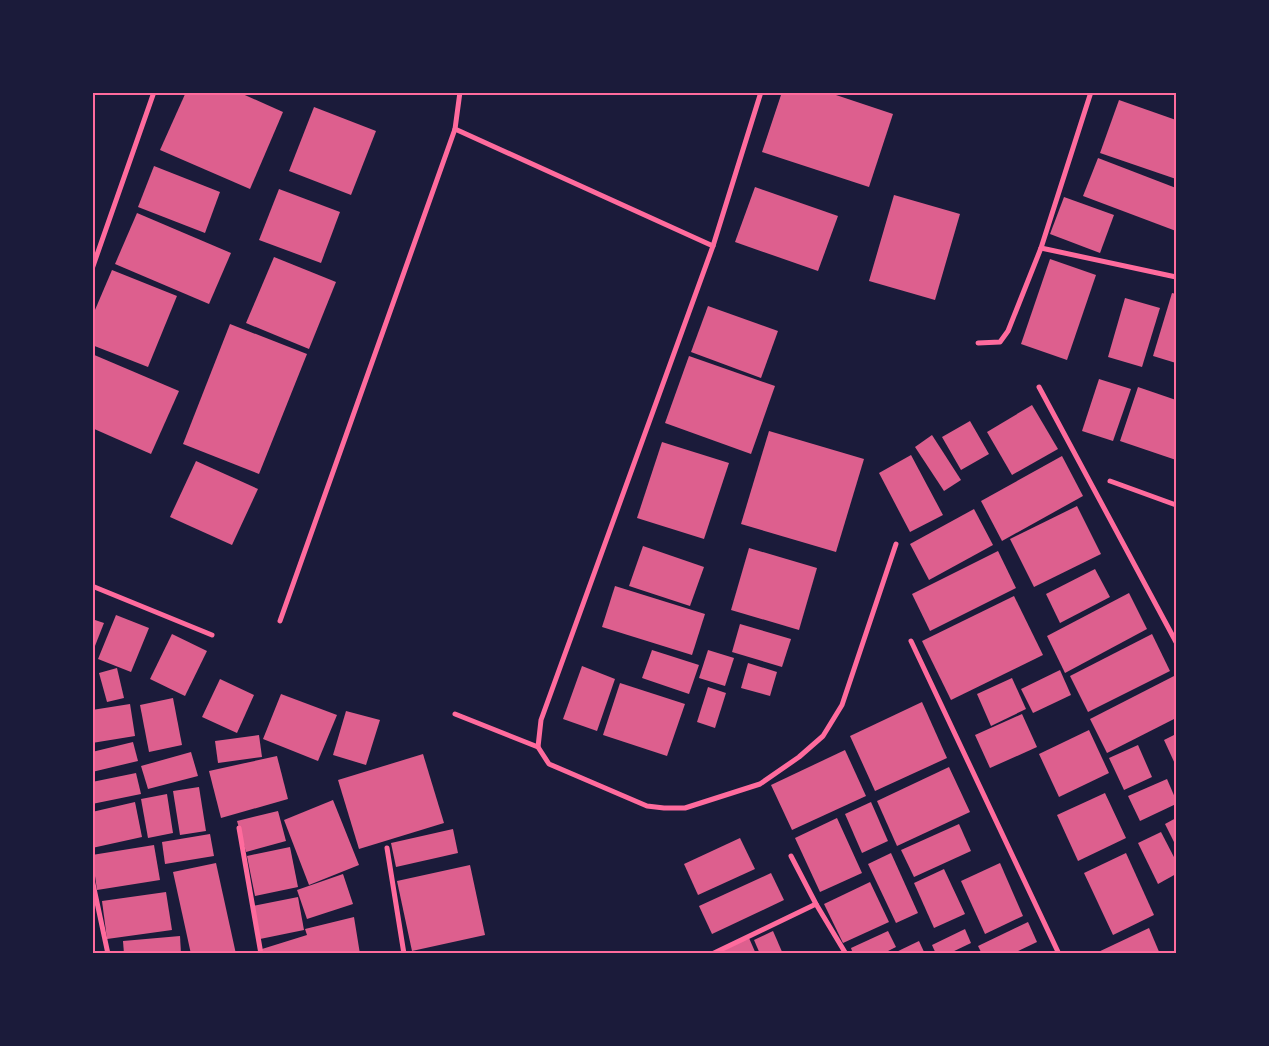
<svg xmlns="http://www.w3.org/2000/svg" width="1269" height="1046" font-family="'Public Sans',sans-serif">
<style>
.building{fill:#dd5f8e}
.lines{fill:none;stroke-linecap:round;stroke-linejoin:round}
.minor{stroke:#ff6b9d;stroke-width:5}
.neatline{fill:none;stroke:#ff6b9d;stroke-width:2}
</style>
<rect width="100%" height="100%" fill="#1b1b3a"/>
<g class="building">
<polygon points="186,92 238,92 283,112 250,189 160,150"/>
<polygon points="782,92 827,92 893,114 869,187 762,152"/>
<polygon points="1119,100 1176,120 1176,179 1100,153"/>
<polygon points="314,107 376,131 351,195 289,171"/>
<polygon points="1098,158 1176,188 1176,231 1083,196"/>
<polygon points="154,166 220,192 205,233 138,207"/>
<polygon points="755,187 838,216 818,271 735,242"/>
<polygon points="279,189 340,212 321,263 259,240"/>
<polygon points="894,195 960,214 935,300 869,281"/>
<polygon points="1064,197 1114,215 1100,253 1050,234"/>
<polygon points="137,213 231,253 209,304 115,264"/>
<polygon points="274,257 336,282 309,349 246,323"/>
<polygon points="1050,259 1096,275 1067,360 1021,344"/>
<polygon points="112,270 177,296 148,367 92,345 92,317"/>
<polygon points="1172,293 1176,294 1176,363 1153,356"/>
<polygon points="1125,298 1160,308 1142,367 1108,357"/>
<polygon points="708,306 778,331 761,378 691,352"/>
<polygon points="230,324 307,354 259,474 183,444"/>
<polygon points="92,354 179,391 151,454 92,428"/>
<polygon points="689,356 775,386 751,454 665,423"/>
<polygon points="1099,379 1131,389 1113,441 1082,431"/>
<polygon points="1138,387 1176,400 1176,460 1120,441"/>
<polygon points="1032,405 1058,449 1012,475 987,432"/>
<polygon points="970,421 989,454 961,470 942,437"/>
<polygon points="769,431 864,459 836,552 741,524"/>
<polygon points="932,435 961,480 944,491 915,447"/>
<polygon points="662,442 729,463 704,539 637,518"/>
<polygon points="911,455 943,515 910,532 879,473"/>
<polygon points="1062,456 1083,496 1002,541 981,501"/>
<polygon points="196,461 258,489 232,545 170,517"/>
<polygon points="1077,506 1101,554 1034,587 1010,539"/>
<polygon points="974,509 993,545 929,580 910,544"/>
<polygon points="643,546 704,567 690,606 629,586"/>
<polygon points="749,548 817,568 799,630 731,610"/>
<polygon points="998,551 1016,588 930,631 912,594"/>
<polygon points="1095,569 1110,597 1060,623 1046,594"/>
<polygon points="615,586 705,614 692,655 602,627"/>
<polygon points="1129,593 1147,629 1065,673 1047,636"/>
<polygon points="1014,596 1043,655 951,700 922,641"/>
<polygon points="116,615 149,628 131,672 98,659"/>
<polygon points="92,619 104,623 93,651 92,651"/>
<polygon points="740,624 791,639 782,667 732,652"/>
<polygon points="172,634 207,651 185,696 150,679"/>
<polygon points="1152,634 1170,671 1088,712 1070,676"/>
<polygon points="652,650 699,665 689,694 642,678"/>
<polygon points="708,650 734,658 725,686 699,678"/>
<polygon points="748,663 777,672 770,696 741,688"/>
<polygon points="582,666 615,679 597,731 563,719"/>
<polygon points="117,668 124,698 107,702 99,673"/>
<polygon points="1060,670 1071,695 1033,713 1021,689"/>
<polygon points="1176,675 1176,718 1107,753 1090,719"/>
<polygon points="1012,678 1026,709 991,726 977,694"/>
<polygon points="220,679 254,695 237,733 202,717"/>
<polygon points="620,683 685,704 667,756 603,735"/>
<polygon points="708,687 726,693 715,728 697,722"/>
<polygon points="281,694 337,715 318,761 263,739"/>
<polygon points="173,698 182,745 149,752 140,705"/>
<polygon points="922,702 947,758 875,791 850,736"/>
<polygon points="130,704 135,736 92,743 92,710"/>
<polygon points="346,711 380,720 366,765 333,755"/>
<polygon points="1022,714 1037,747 990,768 975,735"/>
<polygon points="1089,730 1109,773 1059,797 1039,754"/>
<polygon points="1176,734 1176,766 1164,740"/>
<polygon points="259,735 262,757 218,763 215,741"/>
<polygon points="133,742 138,761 92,772 92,752"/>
<polygon points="1138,745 1152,777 1124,790 1109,758"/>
<polygon points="845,750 866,796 792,830 771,785"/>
<polygon points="191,752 198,776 148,789 141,766"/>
<polygon points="423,754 444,823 359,849 338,780"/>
<polygon points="277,756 288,799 221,818 209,771"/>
<polygon points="949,767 970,812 897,846 877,801"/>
<polygon points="136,773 141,794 92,804 92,782"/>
<polygon points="1167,779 1176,800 1176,804 1140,821 1128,796"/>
<polygon points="199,787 206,831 180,835 173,791"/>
<polygon points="1105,793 1126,838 1078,861 1057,815"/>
<polygon points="167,794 173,833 148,838 141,799"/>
<polygon points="333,800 359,865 309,885 284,820"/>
<polygon points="135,802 142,837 92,848 92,812"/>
<polygon points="871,802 888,841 862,853 845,814"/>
<polygon points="278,811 286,841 246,852 237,821"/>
<polygon points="837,818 862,873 820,892 795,838"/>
<polygon points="1176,818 1176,846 1165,824"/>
<polygon points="959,824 971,851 914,877 901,850"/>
<polygon points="453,829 458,853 396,867 391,843"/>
<polygon points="1161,832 1176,861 1176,874 1158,884 1138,843"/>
<polygon points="210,834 214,856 165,864 162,842"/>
<polygon points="740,838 755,869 698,895 684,864"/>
<polygon points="154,845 160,880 97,890 92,855"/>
<polygon points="290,847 298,887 255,896 247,856"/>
<polygon points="891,853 918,913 896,923 868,864"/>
<polygon points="1126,853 1154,915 1113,935 1084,873"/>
<polygon points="216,863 236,954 191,954 173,872"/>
<polygon points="1000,863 1023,916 985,934 961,881"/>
<polygon points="470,865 485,935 412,951 397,881"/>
<polygon points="944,869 965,914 934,928 914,883"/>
<polygon points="771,873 784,900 712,934 699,906"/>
<polygon points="343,874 353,904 307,919 297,890"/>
<polygon points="870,882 889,922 843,943 824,904"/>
<polygon points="166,892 172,930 107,939 102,901"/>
<polygon points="298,897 304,930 260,939 253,906"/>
<polygon points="354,917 360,954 263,954 262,949 307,935 305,929"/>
<polygon points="1028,922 1037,942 1012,954 982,954 978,946"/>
<polygon points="1149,928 1160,954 1094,954"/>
<polygon points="965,929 971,943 948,954 936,954 932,945"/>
<polygon points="773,931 783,954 760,954 754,940"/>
<polygon points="888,931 896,947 882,954 853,954 851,948"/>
<polygon points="180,936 181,954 124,954 123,941"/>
<polygon points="749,938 756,954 716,954"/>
<polygon points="919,941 925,954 892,954"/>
</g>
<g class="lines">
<g class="minor">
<polyline points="761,92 713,246 541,720 538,747 549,764 647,806 664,808 685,808 760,784 799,757 823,736 842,705 896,544"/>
<polyline points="455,129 713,246"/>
<polyline points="1041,248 1176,277"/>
<polyline points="92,269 154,92"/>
<polyline points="978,343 1000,342 1008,331 1041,248 1091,92"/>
<polyline points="1039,387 1176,642"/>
<polyline points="1110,481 1176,505"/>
<polyline points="92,586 212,635"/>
<polyline points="280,621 455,129 460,92"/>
<polyline points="911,641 1059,954"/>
<polyline points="455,714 538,747"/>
<polyline points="239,828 261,954"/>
<polyline points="387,848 404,954"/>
<polyline points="791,856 816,904 846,954"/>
<polyline points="92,879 108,954"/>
<polyline points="712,954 816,904"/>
</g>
</g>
<rect width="1269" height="1046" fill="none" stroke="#1b1b3a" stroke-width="188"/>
<rect x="94" y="94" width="1081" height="858" class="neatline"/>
</svg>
